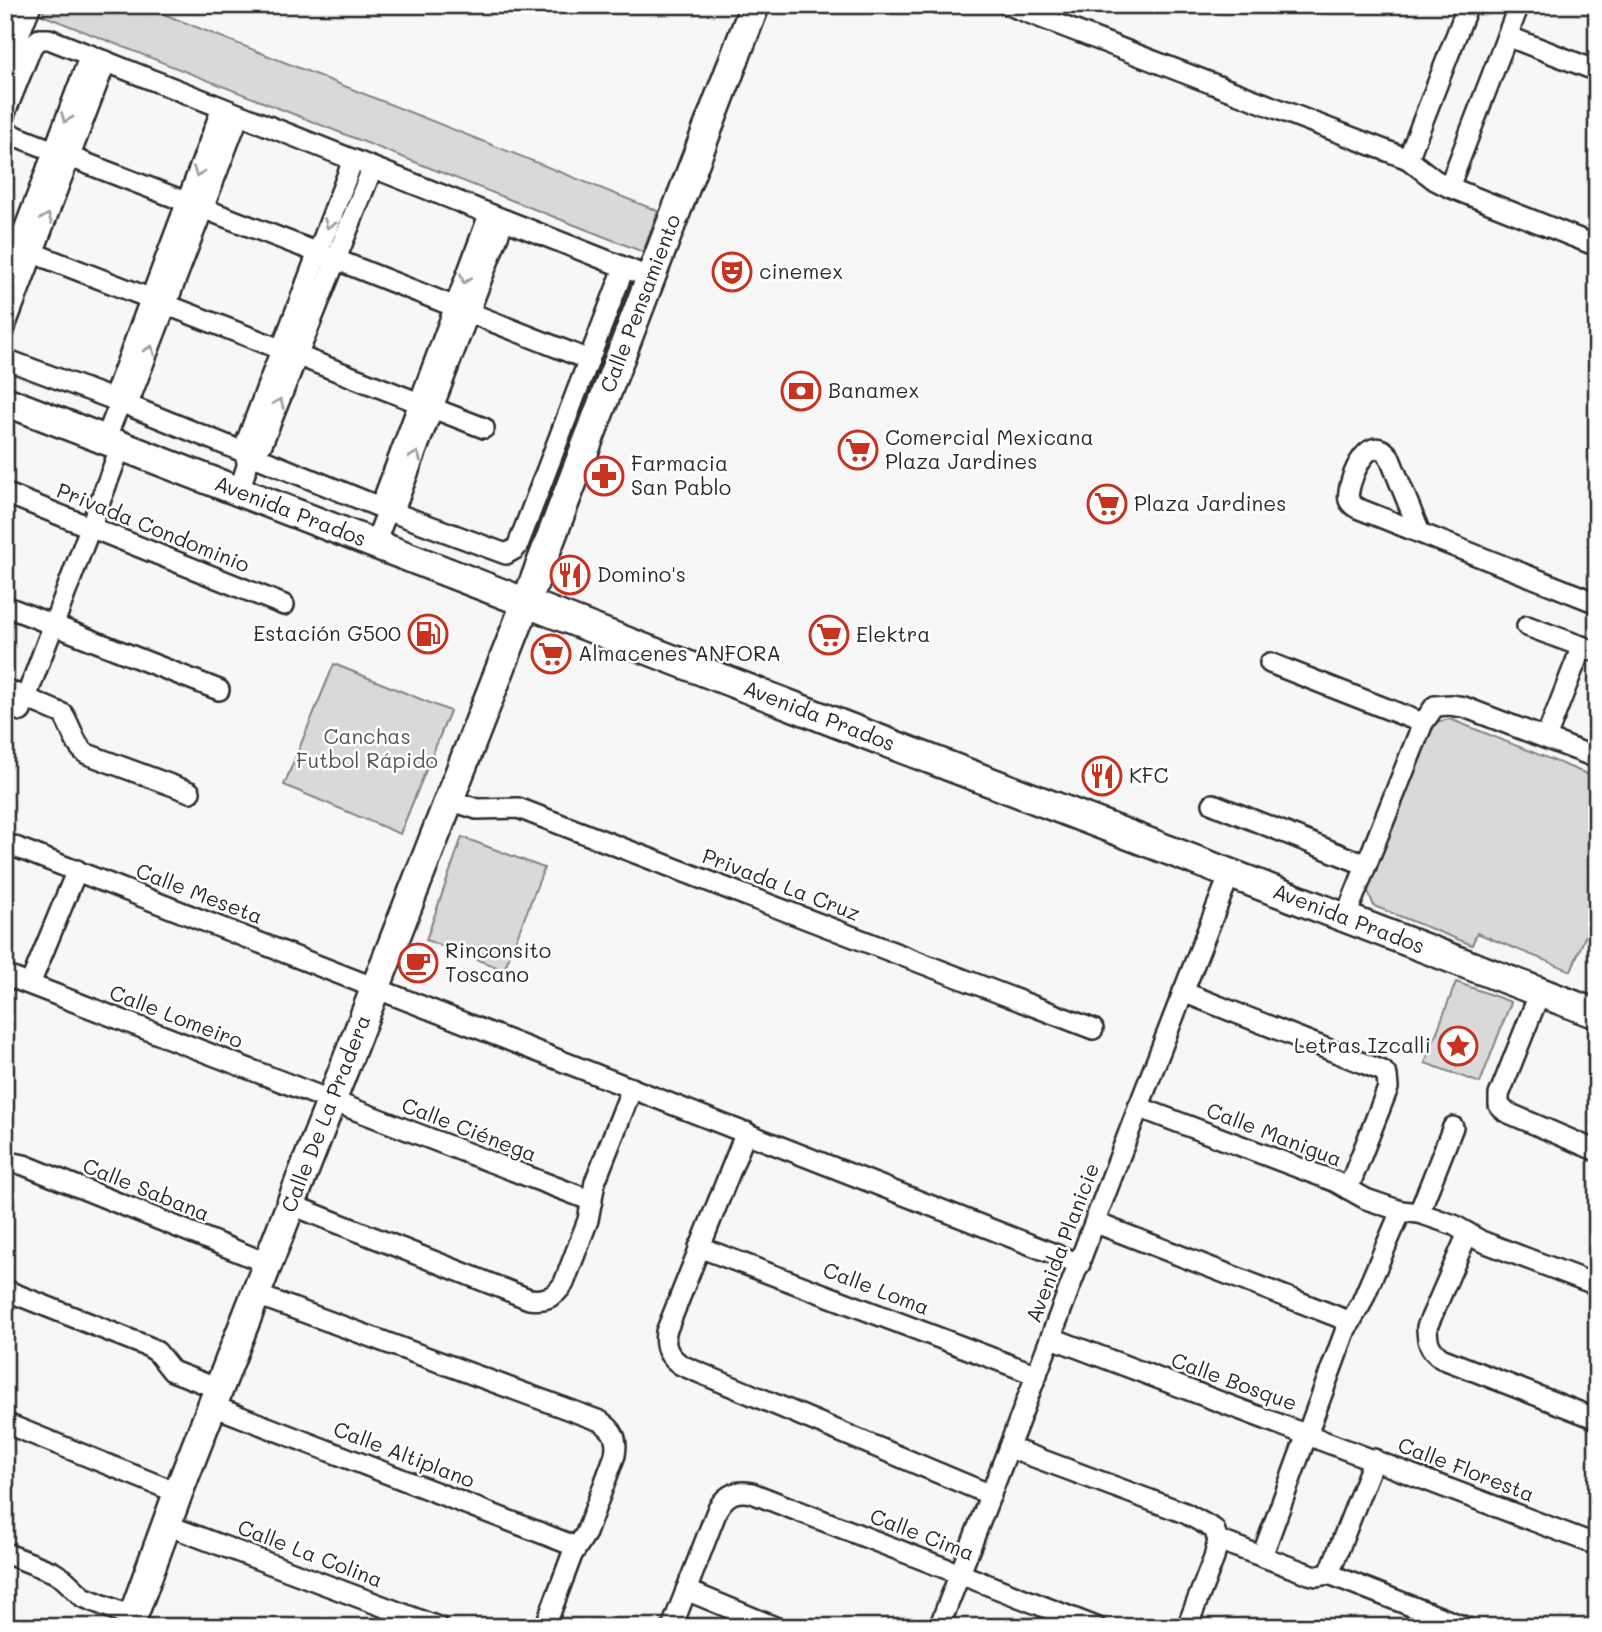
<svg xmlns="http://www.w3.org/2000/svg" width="1602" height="1632" font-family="Mali,sans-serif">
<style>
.green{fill:#d9d9d9;stroke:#828282;stroke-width:2}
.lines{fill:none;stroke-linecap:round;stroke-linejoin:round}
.street-casing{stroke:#2b2b2b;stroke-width:24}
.secondary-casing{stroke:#2b2b2b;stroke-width:33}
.street{stroke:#fff;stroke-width:19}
.secondary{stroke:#fff;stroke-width:28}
.oneway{stroke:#a0a0a0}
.labels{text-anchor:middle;stroke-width:5;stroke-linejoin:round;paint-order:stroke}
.poi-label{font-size:21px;fill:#2b2b2b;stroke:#fff;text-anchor:start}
.street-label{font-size:21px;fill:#2b2b2b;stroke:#fff}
.park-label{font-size:21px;fill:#565656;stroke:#fff}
</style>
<rect width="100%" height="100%" fill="#f7f7f7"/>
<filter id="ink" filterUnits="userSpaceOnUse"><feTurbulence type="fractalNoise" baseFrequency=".0143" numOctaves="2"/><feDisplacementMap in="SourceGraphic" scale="14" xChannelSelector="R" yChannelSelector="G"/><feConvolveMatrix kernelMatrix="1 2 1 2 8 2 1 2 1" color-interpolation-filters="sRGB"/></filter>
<g filter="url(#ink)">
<g class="green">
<polygon points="46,5 141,5 658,211 643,252 42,15"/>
<polygon points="334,664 450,711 400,834 284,785"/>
<polygon points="1450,719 1597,778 1597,907 1571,971 1477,933 1472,945 1374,906 1367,889 1432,723"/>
<polygon points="462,837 544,868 504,970 426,940"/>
<polygon points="1456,982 1511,1002 1480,1083 1425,1063"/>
</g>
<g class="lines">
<defs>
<g id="street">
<polyline points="1008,5 1408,159 1435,180 1449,187 1597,246"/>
<polyline points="1507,36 1597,71"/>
<polyline points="5,113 32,46 39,39 49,39 636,272"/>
<polyline points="5,132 337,260 589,360"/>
<polyline points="1408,159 1468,5"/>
<polyline points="1449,187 1519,5"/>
<polyline points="5,242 484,428"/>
<polyline points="5,280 90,55"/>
<polyline points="5,327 106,61"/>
<polyline points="5,359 115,400 392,512 506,554 515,549 518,545 624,268"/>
<polyline points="118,408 115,400 116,391 222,108"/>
<polyline points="105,440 118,408 125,404 131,396 239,115"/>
<polyline points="247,462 245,453 247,440 353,160"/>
<polyline points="239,491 248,463 262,444 372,169"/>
<polyline points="5,493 284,605"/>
<polyline points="386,515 383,509 383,500 489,215"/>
<path d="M 1420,533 L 1389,456 C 1367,427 1345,488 1349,500 C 1351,505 1353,505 1357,508 L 1597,603"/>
<polyline points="375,543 386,515 392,512 396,505 504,220"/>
<polyline points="5,606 219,690"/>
<polyline points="1527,626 1597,652"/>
<polyline points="1270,663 1423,723"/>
<path d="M 5,689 L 63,714 C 72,727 74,746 87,754 L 190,792"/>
<polyline points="21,711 121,446"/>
<polyline points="1546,738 1582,646"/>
<polyline points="449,800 477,809 518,808 1093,1029"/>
<polyline points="1213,804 1366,865"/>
<polyline points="5,843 1080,1264"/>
<polyline points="1346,916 1423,723 1435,706 1450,705 1464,707 1597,758"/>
<polyline points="5,975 592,1201"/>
<polyline points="30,984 77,870"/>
<polyline points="1183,992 1383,1071 1387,1076 1388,1088 1348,1189"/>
<polyline points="1540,992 1499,1095 1499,1105 1506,1112 1597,1151"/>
<polyline points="1138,1107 1334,1181 1366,1199 1401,1211 1361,1304 1346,1329 1262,1556"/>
<path d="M 746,1132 L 666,1332 C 664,1347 668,1356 681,1365 L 991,1495"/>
<polyline points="5,1165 14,1163 24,1165 269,1264"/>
<path d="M 292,1205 L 529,1299 C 546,1301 555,1297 564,1283 L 588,1220 L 595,1182 L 632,1088"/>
<polyline points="1401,1211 1419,1213 1454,1225 1481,1241 1597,1285"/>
<polyline points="1419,1213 1453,1127"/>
<polyline points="1096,1223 1351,1322"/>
<path d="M 1468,1233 L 1427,1327 C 1427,1341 1429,1349 1441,1358 L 1597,1419"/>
<polyline points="699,1247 1037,1375"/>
<polyline points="5,1290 149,1347 157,1352 172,1371 219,1389"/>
<path d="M 257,1295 L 600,1421 C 614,1430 618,1439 615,1455 L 586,1533 L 572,1555 L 545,1627"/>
<polyline points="1052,1338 1597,1545"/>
<polyline points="213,1406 577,1547"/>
<polyline points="5,1423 178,1493"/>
<polyline points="1010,1448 1185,1513 1214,1529 1218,1540"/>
<polyline points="167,1525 438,1627"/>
<polyline points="1218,1540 1309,1574 1317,1576 1329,1574"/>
<polyline points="5,1553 53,1572 64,1579 83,1597 133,1617"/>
<polyline points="1329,1574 1465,1627"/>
<polyline points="1329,1574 1374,1459"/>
<polyline points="686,1590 775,1627"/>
<path d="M 672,1627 L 718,1508 C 727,1494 736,1490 752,1493 L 1096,1627"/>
<path d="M 939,1627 C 1038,1377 1129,1124 1230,874"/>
<polyline points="1187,1627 1214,1558 1218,1540"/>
</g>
<g id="secondary">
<polyline points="5,58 26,5"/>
<path id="s1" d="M 5,401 L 891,744 L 1597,1014"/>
<path id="s2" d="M 129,1627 L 178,1493 L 526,603 L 755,5"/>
</g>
</defs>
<use href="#street" class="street-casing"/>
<use href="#secondary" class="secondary-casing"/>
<use href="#street" class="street"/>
<use href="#secondary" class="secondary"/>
</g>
<defs><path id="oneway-chevron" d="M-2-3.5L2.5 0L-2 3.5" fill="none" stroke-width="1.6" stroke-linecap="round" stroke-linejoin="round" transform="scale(1.75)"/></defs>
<g class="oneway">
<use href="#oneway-chevron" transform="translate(66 118) rotate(111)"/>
<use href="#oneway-chevron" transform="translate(198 172) rotate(110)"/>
<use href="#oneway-chevron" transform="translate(47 218) rotate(-69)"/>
<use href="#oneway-chevron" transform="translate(329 224) rotate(111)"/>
<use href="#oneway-chevron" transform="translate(465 279) rotate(110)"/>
<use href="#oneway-chevron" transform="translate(150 350) rotate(-68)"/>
<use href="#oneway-chevron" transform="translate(279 403) rotate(-68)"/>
<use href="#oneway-chevron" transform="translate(416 456) rotate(-69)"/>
</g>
</g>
<defs>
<symbol id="theatre-ring" viewBox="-11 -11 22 22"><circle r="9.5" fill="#fff" stroke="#c8321e" stroke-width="1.5"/><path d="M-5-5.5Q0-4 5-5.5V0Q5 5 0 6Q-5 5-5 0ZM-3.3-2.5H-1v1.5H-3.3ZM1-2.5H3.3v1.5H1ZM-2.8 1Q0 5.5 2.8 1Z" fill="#c8321e"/></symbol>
<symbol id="bank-ring" viewBox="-11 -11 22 22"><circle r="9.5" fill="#fff" stroke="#c8321e" stroke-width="1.5"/><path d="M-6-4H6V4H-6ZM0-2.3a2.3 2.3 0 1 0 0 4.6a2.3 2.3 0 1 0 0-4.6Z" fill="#c8321e"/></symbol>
<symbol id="supermarket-ring" viewBox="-11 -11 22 22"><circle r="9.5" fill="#fff" stroke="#c8321e" stroke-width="1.5"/><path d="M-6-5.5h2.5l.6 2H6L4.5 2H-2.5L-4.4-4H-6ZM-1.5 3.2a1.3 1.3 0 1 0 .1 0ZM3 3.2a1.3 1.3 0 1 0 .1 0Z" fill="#c8321e"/></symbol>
<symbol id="pharmacy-ring" viewBox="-11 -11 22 22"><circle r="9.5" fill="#fff" stroke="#c8321e" stroke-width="1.5"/><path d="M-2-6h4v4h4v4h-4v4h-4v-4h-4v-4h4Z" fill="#c8321e"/></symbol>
<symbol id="restaurant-ring" viewBox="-11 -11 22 22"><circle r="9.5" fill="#fff" stroke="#c8321e" stroke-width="1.5"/><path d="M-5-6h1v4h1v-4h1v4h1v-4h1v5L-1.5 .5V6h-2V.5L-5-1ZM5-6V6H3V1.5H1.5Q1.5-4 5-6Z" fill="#c8321e"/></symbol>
<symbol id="fuel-ring" viewBox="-11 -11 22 22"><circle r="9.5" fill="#fff" stroke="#c8321e" stroke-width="1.5"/><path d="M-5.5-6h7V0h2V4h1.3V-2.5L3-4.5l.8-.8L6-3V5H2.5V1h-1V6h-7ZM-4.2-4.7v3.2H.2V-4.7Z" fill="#c8321e"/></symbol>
<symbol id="cafe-ring" viewBox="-11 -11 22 22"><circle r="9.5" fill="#fff" stroke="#c8321e" stroke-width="1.5"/><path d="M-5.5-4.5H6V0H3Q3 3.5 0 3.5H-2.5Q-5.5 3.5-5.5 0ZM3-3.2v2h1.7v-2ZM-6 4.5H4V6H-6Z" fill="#c8321e"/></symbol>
<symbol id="sight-ring" viewBox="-11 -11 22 22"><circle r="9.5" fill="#fff" stroke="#c8321e" stroke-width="1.5"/><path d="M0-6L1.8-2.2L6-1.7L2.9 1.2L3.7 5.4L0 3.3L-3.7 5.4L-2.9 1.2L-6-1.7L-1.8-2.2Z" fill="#c8321e"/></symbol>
</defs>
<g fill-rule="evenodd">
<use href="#theatre-ring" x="710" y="250" width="44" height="44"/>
<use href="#bank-ring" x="779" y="369" width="44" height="44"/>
<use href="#supermarket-ring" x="836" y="428" width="44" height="44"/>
<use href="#pharmacy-ring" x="582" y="454" width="44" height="44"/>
<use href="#supermarket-ring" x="1085" y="482" width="44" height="44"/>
<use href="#restaurant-ring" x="548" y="553" width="44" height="44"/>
<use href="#fuel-ring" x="406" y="612" width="44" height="44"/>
<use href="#supermarket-ring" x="807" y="613" width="44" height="44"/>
<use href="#supermarket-ring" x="529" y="632" width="44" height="44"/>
<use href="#restaurant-ring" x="1080" y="754" width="44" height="44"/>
<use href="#cafe-ring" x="396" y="941" width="44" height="44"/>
<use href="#sight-ring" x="1436" y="1024" width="44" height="44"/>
</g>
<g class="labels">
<g class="poi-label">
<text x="759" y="279">cinemex</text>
<text x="828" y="398">Banamex</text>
<text x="885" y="445">Comercial Mexicana<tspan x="885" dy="24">Plaza Jardines</tspan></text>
<text x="631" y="471">Farmacia<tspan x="631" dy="24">San Pablo</tspan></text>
<text x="1134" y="511">Plaza Jardines</text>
<text x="597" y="582">Domino's</text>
<text x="401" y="641" text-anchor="end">Estación G500</text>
<text x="856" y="642">Elektra</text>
<text x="578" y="661">Almacenes ANFORA</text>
<text x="1129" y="783">KFC</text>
<text x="445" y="958">Rinconsito<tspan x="445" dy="24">Toscano</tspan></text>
<text x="1431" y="1053" text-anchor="end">Letras Izcalli</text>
</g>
<g class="street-label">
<text dy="7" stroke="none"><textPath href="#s2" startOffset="1419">Calle Pensamiento</textPath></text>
<text dy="7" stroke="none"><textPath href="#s1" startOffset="306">Avenida Prados</textPath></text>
<text transform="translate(153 528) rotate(22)" y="7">Privada Condominio</text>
<text dy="7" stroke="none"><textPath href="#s1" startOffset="873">Avenida Prados</textPath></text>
<text transform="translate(781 885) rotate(21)" y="7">Privada La Cruz</text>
<text transform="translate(199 894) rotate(21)" y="7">Calle Meseta</text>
<text dy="7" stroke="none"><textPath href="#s1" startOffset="1440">Avenida Prados</textPath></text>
<text transform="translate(176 1017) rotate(21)" y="7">Calle Lomeiro</text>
<text dy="7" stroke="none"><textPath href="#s2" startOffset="550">Calle De La Pradera</textPath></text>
<text transform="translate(469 1130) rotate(21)" y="7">Calle Ciénega</text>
<text transform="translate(1274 1135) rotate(21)" y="7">Calle Manigua</text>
<text transform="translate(146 1190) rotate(22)" y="7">Calle Sabana</text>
<text transform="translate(1063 1243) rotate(-69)" y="7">Avenida Planicie</text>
<text transform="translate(876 1289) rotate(21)" y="7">Calle Loma</text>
<text transform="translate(1234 1382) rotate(20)" y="7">Calle Bosque</text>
<text transform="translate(404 1455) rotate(21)" y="7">Calle Altiplano</text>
<text transform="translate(1466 1470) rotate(21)" y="7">Calle Floresta</text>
<text transform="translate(922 1535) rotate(21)" y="7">Calle Cima</text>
<text transform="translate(310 1554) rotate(21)" y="7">Calle La Colina</text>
</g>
<g class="park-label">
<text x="367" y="744">Canchas<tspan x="367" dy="24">Futbol Rápido</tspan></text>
</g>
</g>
<rect width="1602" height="1632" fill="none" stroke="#fff" stroke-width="28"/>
<rect x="14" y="14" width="1574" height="1604" fill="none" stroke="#2b2b2b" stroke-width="2.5" filter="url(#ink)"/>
</svg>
